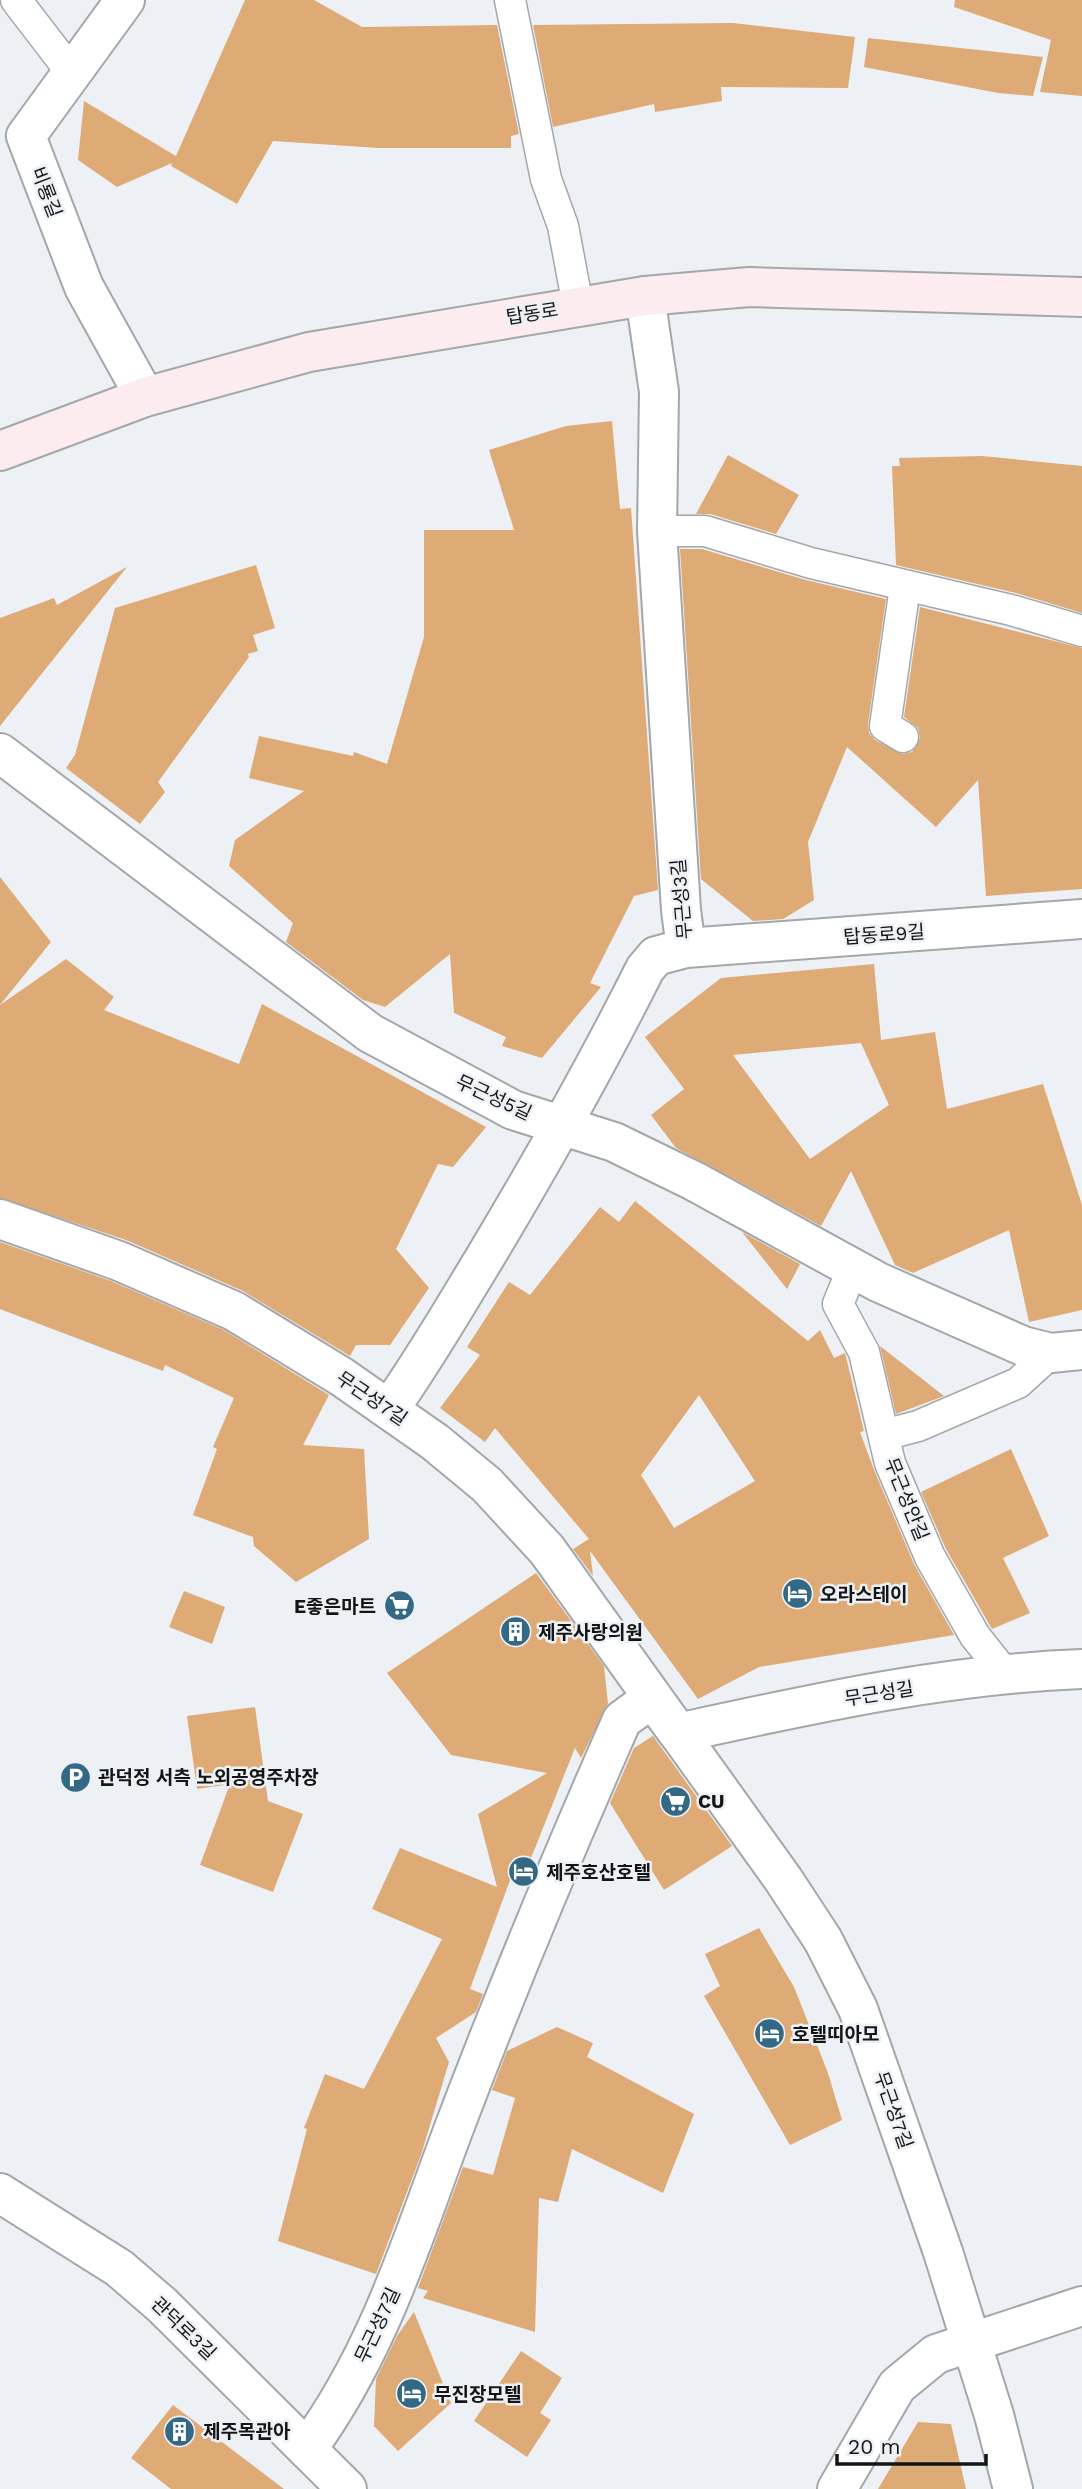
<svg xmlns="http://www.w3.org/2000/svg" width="1082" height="2489" font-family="'Work Sans','Noto Sans KR',sans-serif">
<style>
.building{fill:#deaa75;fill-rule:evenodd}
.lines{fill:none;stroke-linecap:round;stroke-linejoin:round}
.service-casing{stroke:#a4a7aa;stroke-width:33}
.minor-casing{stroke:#a4a7aa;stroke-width:42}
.secondary-casing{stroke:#a4a7aa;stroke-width:42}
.service{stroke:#fff;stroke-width:30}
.minor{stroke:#fff;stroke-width:38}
.secondary{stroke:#fcecf0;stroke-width:38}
.labels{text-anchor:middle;stroke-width:5;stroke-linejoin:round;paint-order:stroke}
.street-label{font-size:19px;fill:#131516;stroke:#edf0f4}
.poi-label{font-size:19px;font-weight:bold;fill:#131516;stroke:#edf0f4;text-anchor:start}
</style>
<rect width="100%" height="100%" fill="#edf0f4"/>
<g class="building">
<polygon points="245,0 314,0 362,27 497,25 519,134 511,136 511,148 379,148 273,141 237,204 171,166 172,163 117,187 78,160 84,101 176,156"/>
<polygon points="955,0 1082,0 1082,96 1040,92 1051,40 954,7"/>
<polygon points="733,23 855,37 848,88 721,87 722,101 655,112 654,104 553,127 533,25"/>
<polygon points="868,38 1043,57 1033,96 998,93 864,67"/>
<polygon points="612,421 620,509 631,508 658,890 634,896 590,983 601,987 542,1058 502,1046 506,1037 454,1013 450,954 385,1007 363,1000 286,942 293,923 229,866 235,840 304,791 249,778 259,736 353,756 354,752 387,764 424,637 424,530 514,530 489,450 566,426"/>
<polygon points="728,455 799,495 776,534 710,514 696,514"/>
<polygon points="982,456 1082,466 1082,613 1016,593 896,565 892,466 900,466 899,458"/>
<polygon points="680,549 702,549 806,580 886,599 868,724 869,733 875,740 902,754 912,752 920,738 918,728 904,717 920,607 1082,648 1082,889 986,896 978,780 936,827 847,747 808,842 814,900 783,919 753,921 701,879"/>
<polygon points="256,565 275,628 253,635 258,651 248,654 249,657 158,782 165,792 140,824 66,768 75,755 115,608"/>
<polygon points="127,567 0,726 0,618 54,598 57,605"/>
<polygon points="0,877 51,942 0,1005"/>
<polygon points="66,959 114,997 104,1010 239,1064 262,1004 486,1127 453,1167 438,1164 396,1249 429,1288 390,1345 356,1345 350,1356 243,1291 126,1240 0,1198 0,1005"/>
<path d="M 874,964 L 881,1040 L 935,1032 L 947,1109 L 1043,1084 L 1082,1205 L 1082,1310 L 1029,1322 L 1009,1230 L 913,1273 L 895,1265 L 851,1171 L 821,1226 L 676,1148 L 651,1115 L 684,1089 L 645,1037 L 721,978 ZM 861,1043 L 889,1105 L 810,1159 L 733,1055 Z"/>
<path d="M 635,1201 L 808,1341 L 820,1330 L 834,1358 L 845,1353 L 864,1431 L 860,1432 L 874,1470 L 914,1564 L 954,1635 L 759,1667 L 698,1699 L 590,1551 L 593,1576 L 573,1549 L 589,1539 L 495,1428 L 485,1442 L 440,1408 L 480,1355 L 467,1347 L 509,1282 L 530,1295 L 600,1207 L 619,1222 ZM 699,1395 L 755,1481 L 674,1528 L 641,1475 Z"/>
<polygon points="742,1232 800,1264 787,1289"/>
<polygon points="0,1242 111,1281 224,1330 329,1395 303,1445 364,1449 369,1539 296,1582 254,1546 253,1537 193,1515 217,1449 213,1447 234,1398 165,1365 163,1371 0,1309"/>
<polygon points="880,1346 944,1396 896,1414"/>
<polygon points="1011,1449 1049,1536 1003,1558 1030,1613 992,1629 946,1549 921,1492"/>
<polygon points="536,1573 604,1666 608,1704 581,1758 575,1748 527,1868 516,1864 470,1989 483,1994 476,2012 436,2038 449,2062 421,2155 376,2274 278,2241 307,2129 304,2128 325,2074 364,2089 442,1939 372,1909 400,1848 497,1887 478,1814 547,1773 451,1755 387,1673"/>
<polygon points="184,1591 225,1607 212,1644 169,1627"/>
<polygon points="255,1707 268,1801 303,1814 273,1892 200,1865 230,1784 197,1789 187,1716"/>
<polygon points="653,1736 732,1846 664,1890 610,1803 634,1748"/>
<polygon points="759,1928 794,1987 828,2073 842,2120 790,2145 704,1996 720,1986 705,1954"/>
<polygon points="557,2027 593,2043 587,2057 694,2114 663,2193 572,2149 558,2202 539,2198 535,2332 423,2298 428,2291 418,2288 463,2167 493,2175 515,2098 492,2090 507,2051"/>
<polygon points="414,2312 451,2403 398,2451 374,2426 376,2379 397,2336"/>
<polygon points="521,2351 562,2378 540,2413 551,2420 527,2457 474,2421"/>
<polygon points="173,2405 284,2489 171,2489 131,2458"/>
<polygon points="918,2422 951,2424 966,2489 878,2489"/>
</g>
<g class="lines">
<defs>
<g id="service">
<polyline points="16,0 72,73"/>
<polyline points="510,0 546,179 563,226 578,306"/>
<polyline points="657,531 705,531 811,563 1011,610 1082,631"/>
<polyline points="903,737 885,726 905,587"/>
<polyline points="852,1270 838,1304 864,1352 890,1463 930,1557 975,1636 1006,1675"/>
<polyline points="884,1435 918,1426 1018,1383 1051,1353"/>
</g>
<g id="minor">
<polyline points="125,0 26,136 84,287 145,397"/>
<polyline points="0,753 370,1033 513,1110 614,1142 694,1181 878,1282 1023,1346 1051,1353 1082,1350"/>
<polyline points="686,948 1082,919"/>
<polyline points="0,1219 119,1261 234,1311 342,1377 435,1442 487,1485 547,1550 783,1879 823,1940 858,2009 943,2252 994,2415 1013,2489"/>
<path d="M 390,1408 C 424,1360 453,1310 484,1259 C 541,1164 595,1069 645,969 L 656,956 L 686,948 L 681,910 L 657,531 L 659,392 L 645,296"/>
<polyline points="0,2193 119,2268 162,2305 347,2489"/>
<path d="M 307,2449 C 379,2351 412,2240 454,2128 C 506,1991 563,1854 622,1720 L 652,1698 L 678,1733 C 811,1704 945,1674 1082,1669"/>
<polyline points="837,2489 897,2386 936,2354 1082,2306"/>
</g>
<polyline id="secondary" points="0,451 145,397 309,352 645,296 749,287 1082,297"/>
</defs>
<use href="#service" class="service-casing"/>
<use href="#minor" class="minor-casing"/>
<use href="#secondary" class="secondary-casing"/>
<use href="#service" class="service"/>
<use href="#minor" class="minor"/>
<use href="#secondary" class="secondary"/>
</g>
<defs>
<symbol id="hotel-disc" viewBox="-11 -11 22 22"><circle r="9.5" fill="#336984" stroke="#edf0f4"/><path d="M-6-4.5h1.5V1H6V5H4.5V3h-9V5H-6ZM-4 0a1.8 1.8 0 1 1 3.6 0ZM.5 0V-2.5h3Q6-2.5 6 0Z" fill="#fff"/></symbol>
<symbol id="supermarket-disc" viewBox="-11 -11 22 22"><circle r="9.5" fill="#336984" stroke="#edf0f4"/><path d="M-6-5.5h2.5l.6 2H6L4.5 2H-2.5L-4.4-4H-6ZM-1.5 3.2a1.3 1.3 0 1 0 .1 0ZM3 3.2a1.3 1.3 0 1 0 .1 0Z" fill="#fff"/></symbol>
<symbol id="building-disc" viewBox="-11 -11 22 22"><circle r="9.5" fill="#336984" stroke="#edf0f4"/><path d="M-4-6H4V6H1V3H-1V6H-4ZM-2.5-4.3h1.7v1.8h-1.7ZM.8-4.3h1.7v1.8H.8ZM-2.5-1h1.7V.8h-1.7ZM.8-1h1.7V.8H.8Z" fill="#fff"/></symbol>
<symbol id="parking-disc" viewBox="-11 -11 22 22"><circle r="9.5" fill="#336984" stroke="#edf0f4"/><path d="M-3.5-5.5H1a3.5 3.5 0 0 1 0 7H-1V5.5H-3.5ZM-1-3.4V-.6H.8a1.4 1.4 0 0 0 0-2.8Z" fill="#fff"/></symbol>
</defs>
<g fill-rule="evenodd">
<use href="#hotel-disc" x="780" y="1576" width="35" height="35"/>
<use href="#supermarket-disc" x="382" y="1588" width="35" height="35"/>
<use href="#building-disc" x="498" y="1614" width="35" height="35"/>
<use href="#parking-disc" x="58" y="1760" width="35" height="35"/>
<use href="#supermarket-disc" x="658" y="1784" width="35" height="35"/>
<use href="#hotel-disc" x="506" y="1854" width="35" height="35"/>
<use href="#hotel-disc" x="752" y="2016" width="35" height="35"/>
<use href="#hotel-disc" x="394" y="2376" width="35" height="35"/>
<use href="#building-disc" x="162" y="2414" width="35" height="35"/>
</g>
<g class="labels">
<g class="street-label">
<text transform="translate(47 192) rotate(69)" y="7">비룡길</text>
<text transform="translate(532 313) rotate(-9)" y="7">탑동로</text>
<text transform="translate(681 899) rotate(-95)" y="7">무근성3길</text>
<text transform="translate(884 934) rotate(-4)" y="7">탑동로9길</text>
<text transform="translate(494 1097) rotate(25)" y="7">무근성5길</text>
<text transform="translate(372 1398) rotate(34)" y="7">무근성7길</text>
<text transform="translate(907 1499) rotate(68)" y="7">무근성안길</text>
<text transform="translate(879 1693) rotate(-9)" y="7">무근성길</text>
<text transform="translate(894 2110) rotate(71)" y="7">무근성7길</text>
<text transform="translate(377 2325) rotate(-65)" y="7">무근성7길</text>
<text transform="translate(184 2328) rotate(44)" y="7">관덕로3길</text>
</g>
<g class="poi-label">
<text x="820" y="1601">오라스테이</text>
<text x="376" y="1613" text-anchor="end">E좋은마트</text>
<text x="538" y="1639">제주사랑의원</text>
<text x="98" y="1784">관덕정 서측 노외공영주차장</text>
<text x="698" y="1808">CU</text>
<text x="546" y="1879">제주호산호텔</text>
<text x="792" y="2041">호텔띠아모</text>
<text x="434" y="2401">무진장모텔</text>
<text x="203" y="2438">제주목관아</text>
</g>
</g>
<path d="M837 2454v10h149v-10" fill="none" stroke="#131516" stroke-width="3.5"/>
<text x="848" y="2454" font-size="21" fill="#131516" stroke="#edf0f4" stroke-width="5" paint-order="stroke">20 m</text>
</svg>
